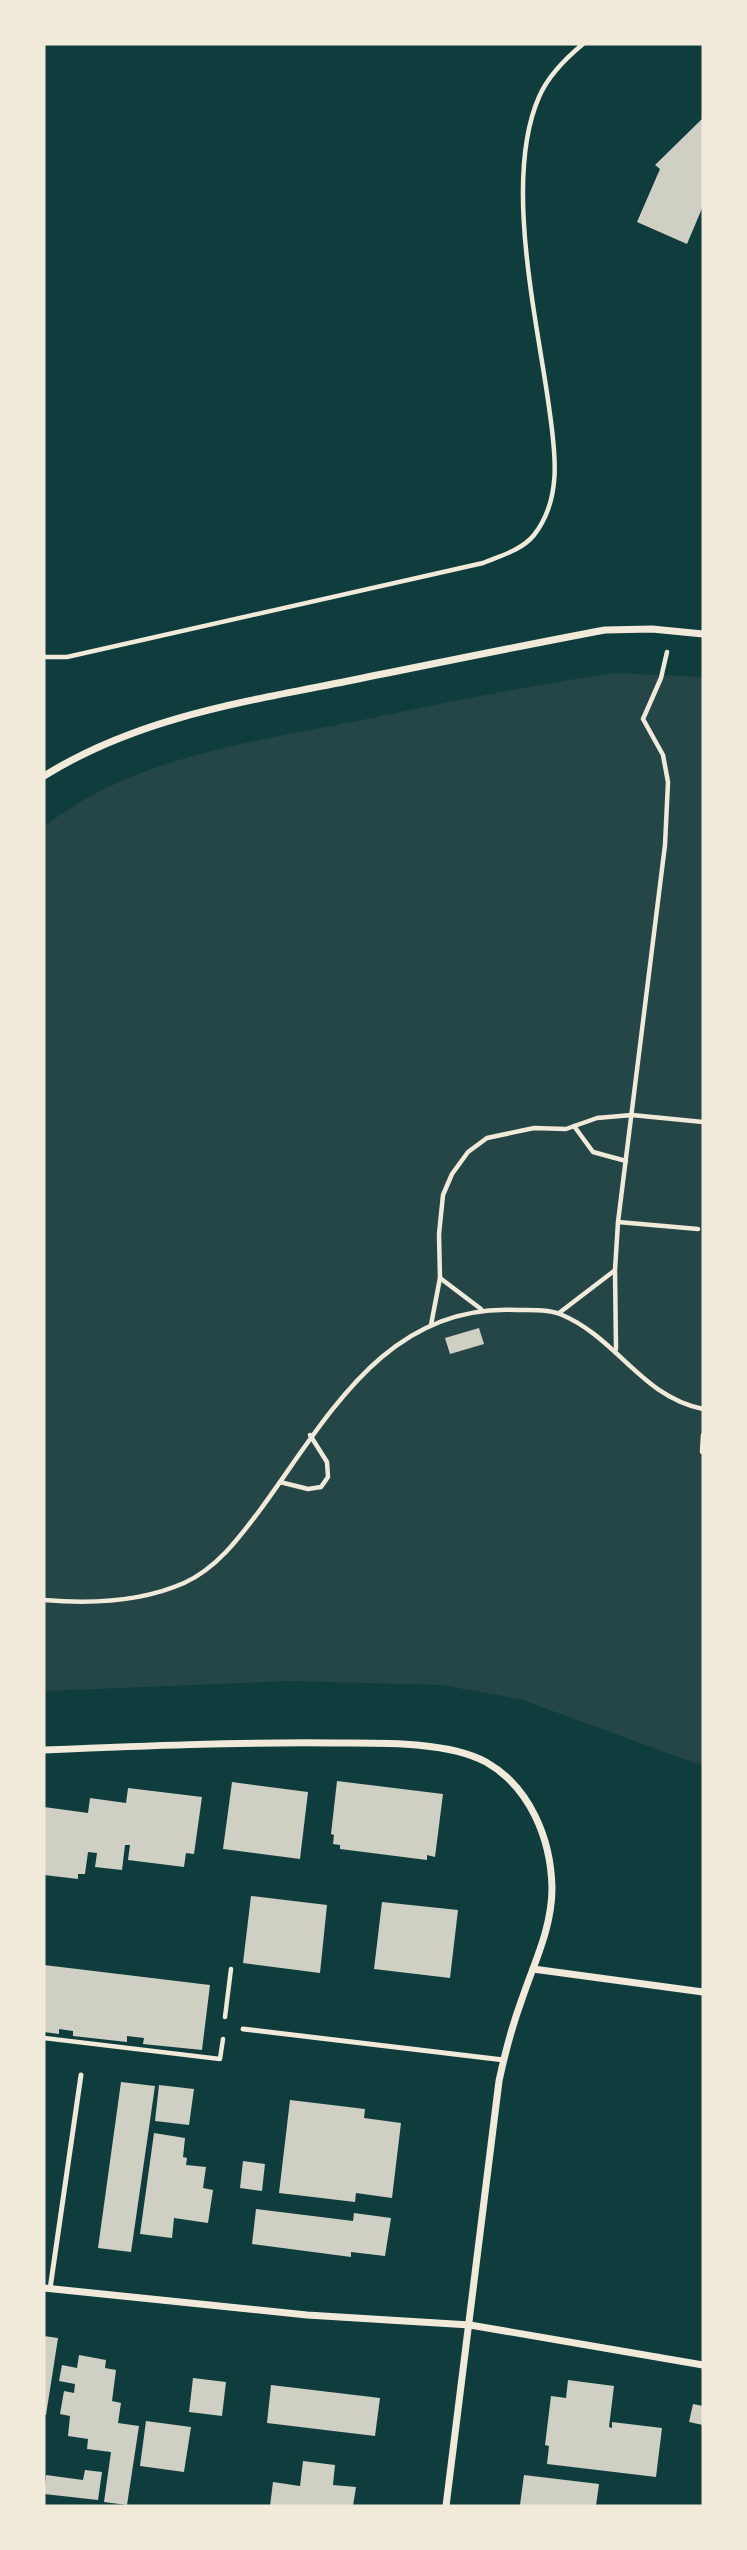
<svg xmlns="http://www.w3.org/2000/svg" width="747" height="2550" font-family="Barlow,sans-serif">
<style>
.green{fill:#244646}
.building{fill:#cfcfc3}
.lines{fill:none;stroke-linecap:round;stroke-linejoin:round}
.path{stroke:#f1e9da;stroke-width:4.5}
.service{stroke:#f1e9da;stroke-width:5}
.minor{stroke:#f1e9da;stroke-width:7}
</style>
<rect width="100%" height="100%" fill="#0f3d3e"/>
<path class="green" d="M 614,673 L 703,677 L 703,1766 L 520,1699 L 441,1685 L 290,1681 L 44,1691 L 44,827 C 131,758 246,743 352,722 C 439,704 526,686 614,673 Z"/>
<g class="building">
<polygon points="703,118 703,206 687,244 637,222 660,169 655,165"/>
<polygon points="479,1328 484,1344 450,1354 445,1338"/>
<polygon points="337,1781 443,1794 435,1857 427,1855 427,1860 340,1849 340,1845 333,1844 334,1835 331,1834"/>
<polygon points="232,1782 308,1792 300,1859 223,1849"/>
<polygon points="128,1788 202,1797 194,1854 186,1853 184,1867 128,1860 130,1845 125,1845 122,1870 95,1867 97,1853 88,1852 85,1874 78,1874 78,1879 44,1875 44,1807 88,1813 90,1798 126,1803"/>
<polygon points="251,1896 327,1905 320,1973 243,1963"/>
<polygon points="382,1902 458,1910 450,1978 374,1969"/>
<polygon points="44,1965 210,1985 202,2050 143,2044 144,2038 127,2036 127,2042 73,2036 73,2031 59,2029 59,2034 44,2032"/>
<polygon points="121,2082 155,2086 131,2252 98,2248"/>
<polygon points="159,2085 194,2089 189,2125 155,2121"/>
<polygon points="290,2100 365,2109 364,2118 401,2123 392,2198 356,2193 355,2202 279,2193"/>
<polygon points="154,2133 185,2138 183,2157 187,2158 186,2165 206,2167 203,2188 213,2190 208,2223 174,2218 172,2238 140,2234"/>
<polygon points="243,2161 265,2164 262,2191 240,2188"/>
<polygon points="256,2209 353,2221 354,2213 391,2218 385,2256 351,2252 351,2257 252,2244"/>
<polygon points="44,2336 58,2338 46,2415 44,2415"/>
<polygon points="79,2355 106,2360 105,2368 116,2370 112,2401 121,2403 118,2423 139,2426 127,2505 104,2502 111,2452 87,2449 88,2439 68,2436 70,2416 60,2414 64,2391 74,2393 75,2384 59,2381 62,2365 77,2368"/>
<polygon points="193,2378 226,2382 222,2416 189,2412"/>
<polygon points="568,2380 614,2386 609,2427 612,2428 612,2422 662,2428 656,2477 547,2464 549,2446 545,2445 551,2396 566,2398"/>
<polygon points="271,2385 380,2398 375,2436 267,2423"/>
<polygon points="693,2404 703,2406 703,2425 689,2422"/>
<polygon points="146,2421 191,2427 184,2472 140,2466"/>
<polygon points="303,2461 335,2465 333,2485 356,2487 353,2506 270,2506 273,2482 300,2486"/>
<polygon points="85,2470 102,2472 98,2500 44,2494 46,2475 83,2480"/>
<polygon points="524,2475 599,2484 596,2506 520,2505"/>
</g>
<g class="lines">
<g class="path">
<path d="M 44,657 L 67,657 L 483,563 C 500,556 522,550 534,535 C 563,498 555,450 549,407 C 537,319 503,179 539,97 C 548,76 566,58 583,44"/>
<polyline points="574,1126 593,1152 626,1161"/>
<polyline points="618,1222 698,1229"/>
<polyline points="440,1278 481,1309"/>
<polyline points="559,1313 614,1271"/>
<polyline points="431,1325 440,1278 439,1234 443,1195 452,1174 468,1152 487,1138 534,1128 566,1129 597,1118 632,1115 703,1122"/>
<polyline points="616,1349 615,1270 618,1222 665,845 668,782 663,755 643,719 661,678 667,652"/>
<polyline points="702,1452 703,1435"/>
<polyline points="280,1482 308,1489 321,1487 328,1477 327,1462 310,1435"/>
<path d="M 44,1600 C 90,1604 141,1602 184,1583 C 217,1568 239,1538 260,1510 C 327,1419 386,1302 518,1310 C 530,1310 549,1309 560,1314 C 618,1338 640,1396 703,1409"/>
<polyline points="225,2017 231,1969"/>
<polyline points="44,2038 220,2059 223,2039"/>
</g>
<g class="service">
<polyline points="243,2029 504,2060"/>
<polyline points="50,2289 81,2075"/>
</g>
<g class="minor">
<path d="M 44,776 C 137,718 242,702 348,681 C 433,664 519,646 605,630 L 652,629 L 703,634"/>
<path d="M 44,1750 C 141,1746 238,1742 335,1743 C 379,1743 448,1741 486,1762 C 530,1787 551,1839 552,1888 C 552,1928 534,1963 522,1999 C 512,2026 505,2053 499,2081 L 446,2506"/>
<polyline points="533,1969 703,1992"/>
<polyline points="44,2288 307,2315 470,2325 703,2365"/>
</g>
</g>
<rect width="747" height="2550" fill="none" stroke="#f1e9da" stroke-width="91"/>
</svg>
